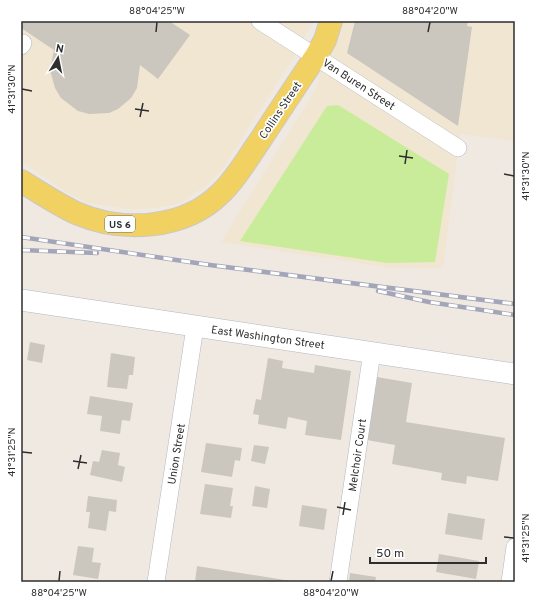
<svg xmlns="http://www.w3.org/2000/svg" width="536" height="603" font-family="Overpass,sans-serif">
<style>
.education{fill:#f0e6d1}
.pitch{fill:#c9ec9a}
.building{fill:#cbc7bf}
.lines{fill:none;stroke-linecap:round;stroke-linejoin:round}
.minor-casing{stroke:#b4b7c1;stroke-width:18}
.tertiary-casing{stroke:#b4b7c1;stroke-width:22}
.primary-casing{stroke:#c9c9c9;stroke-width:24}
.minor{stroke:#fff;stroke-width:17}
.tertiary{stroke:#fff;stroke-width:21}
.primary{stroke:#f2d163;stroke-width:22}
.rail-casing{stroke:#a3a6b8;stroke-width:4.5}
.rail{stroke:#fff;stroke-width:3;stroke-dasharray:9;stroke-linecap:butt}
.ticks{fill:none;stroke:#2e2e2e;stroke-width:1.5}
.labels{text-anchor:middle;stroke-width:3.5;stroke-linejoin:round;paint-order:stroke}
.shield{fill:#fff;stroke:#6d6d6d;stroke-width:1}
.shield-label{font-size:10px;font-weight:bold;fill:#2e2e2e}
.street-label{font-size:11px;fill:#2e2e2e;stroke:#fff}
.neatline{fill:none;stroke:#2e2e2e;stroke-width:1.5}
.ticks-label{font-size:10px;text-anchor:middle;fill:#2e2e2e}
</style>
<rect width="100%" height="100%" fill="#efe9e1"/>
<g class="education">
<polygon points="21,21 313,21 295,55 223,168 207,185 180,203 156,208 132,209 88,203 66,192 21,161"/>
<polygon points="334,21 515,21 515,141 460,134 443,268 392,268 221,242 317,87"/>
</g>
<polygon class="pitch" points="338,105 449,174 435,262 387,263 240,241 327,106"/>
<g class="building">
<polygon points="21,21 169,21 190,35 158,79 140,65 137,88 131,98 118,109 109,113 89,114 78,111 61,98 55,88 50,70 54,50 21,28"/>
<polygon points="355,21 468,21 467,26 472,27 458,126 347,53"/>
<polygon points="30,342 45,345 42,363 27,360"/>
<polygon points="111,353 135,357 133,375 129,375 127,389 107,387"/>
<polygon points="268,358 283,361 282,368 314,373 315,365 351,371 341,440 305,435 307,421 288,417 286,429 258,424 259,415 253,414 256,399 261,400"/>
<polygon points="377,377 412,383 406,422 505,438 498,481 467,476 466,484 441,480 442,473 392,464 395,445 367,440"/>
<polygon points="90,396 133,403 130,421 122,420 120,434 100,431 102,416 87,414"/>
<polygon points="206,443 242,448 240,461 235,460 232,477 201,472"/>
<polygon points="254,445 269,447 265,464 251,461"/>
<polygon points="102,450 120,453 118,465 125,467 122,482 90,475 93,461 99,462"/>
<polygon points="205,484 233,488 230,506 233,506 231,518 200,514"/>
<polygon points="255,486 270,489 267,508 252,506"/>
<polygon points="88,496 117,500 116,512 109,511 106,531 88,528 90,512 86,512"/>
<polygon points="302,505 327,509 324,530 299,526"/>
<polygon points="448,513 485,519 482,540 445,534"/>
<polygon points="78,546 94,548 92,562 101,563 98,579 73,575"/>
<polygon points="439,554 479,561 476,579 436,572"/>
<polygon points="197,566 291,581 291,582 195,582"/>
<polygon points="350,573 376,577 375,582 349,582"/>
</g>
<g class="lines">
<defs>
<g id="minor">
<polyline points="260,21 458,148"/>
<polyline points="21,46 23,43"/>
<polyline points="156,582 195,327"/>
<polyline points="338,582 372,352"/>
<polyline points="510,582 515,547"/>
</g>
<polyline id="tertiary" points="21,300 515,374"/>
<path id="primary" d="M 21,181 C 39,192 57,204 76,213 C 122,233 184,230 221,193 C 236,179 247,159 259,142 C 278,113 297,84 316,56 L 325,40 L 331,21"/>
</defs>
<use href="#minor" class="minor-casing"/>
<use href="#tertiary" class="tertiary-casing"/>
<use href="#primary" class="primary-casing"/>
<use href="#minor" class="minor"/>
<use href="#tertiary" class="tertiary"/>
<use href="#primary" class="primary"/>
<defs>
<g id="rail">
<polyline points="21,237 210,265 515,304"/>
<polyline points="21,250 97,253"/>
<polyline points="378,291 429,302 515,315"/>
</g>
</defs>
<use href="#rail" class="rail-casing"/>
<use href="#rail" class="rail"/>
</g>
<path class="ticks" d="M 156,32 L 157,22M 428,32 L 430,22M 22,89 L 32,91M 135,109 L 149,111M 140,117 L 143,103M 399,156 L 413,158M 405,164 L 407,150M 504,174 L 514,176M 22,452 L 32,453M 73,461 L 87,463M 78,469 L 81,455M 337,507 L 351,510M 343,515 L 345,502M 504,537 L 514,538M 59,581 L 60,571M 331,581 L 333,571"/>
<g class="labels">
<rect class="shield" x="105" y="216" width="30" height="16" rx="3"/>
<g class="shield-label">
<text x="120" y="228">US 6</text>
</g>
<g class="street-label">
<text transform="translate(359 84) rotate(33)" y="4">Van Buren Street</text>
<text transform="translate(280 110) rotate(-56)" y="4">Collins Street</text>
<text transform="translate(268 337) rotate(8)" y="4">East Washington Street</text>
<text transform="translate(176 454) rotate(-81)" y="4">Union Street</text>
<text transform="translate(357 455) rotate(-82)" y="4">Melchoir Court</text>
</g>
</g>
<rect width="536" height="603" fill="none" stroke="#ffffff" stroke-width="44"/>
<g transform="translate(58 58) rotate(10)" stroke="#ffffff" stroke-width="3" paint-order="stroke">
<path d="M0-3L7 15L0 10L-7 15Z" fill="#2e2e2e"/>
<text y="-6" font-size="11" font-weight="bold" text-anchor="middle" fill="#2e2e2e">N</text>
</g>
<path d="M370 557v6h116v-6" fill="none" stroke="#2e2e2e" stroke-width="2"/>
<text x="376" y="557" font-size="12" fill="#2e2e2e" stroke="#ffffff" stroke-width="3" paint-order="stroke">50 m</text>
<rect x="22" y="22" width="492" height="559" class="neatline"/>
<g class="ticks-label">
<text x="157" y="14">88°04'25"W</text>
<text x="430" y="14">88°04'20"W</text>
<text transform="translate(11 89) rotate(-90)" y="4">41°31'30"N</text>
<text transform="translate(525 176) rotate(-90)" y="4">41°31'30"N</text>
<text transform="translate(11 452) rotate(-90)" y="4">41°31'25"N</text>
<text transform="translate(525 538) rotate(-90)" y="4">41°31'25"N</text>
<text x="59" y="596">88°04'25"W</text>
<text x="331" y="596">88°04'20"W</text>
</g>
</svg>
